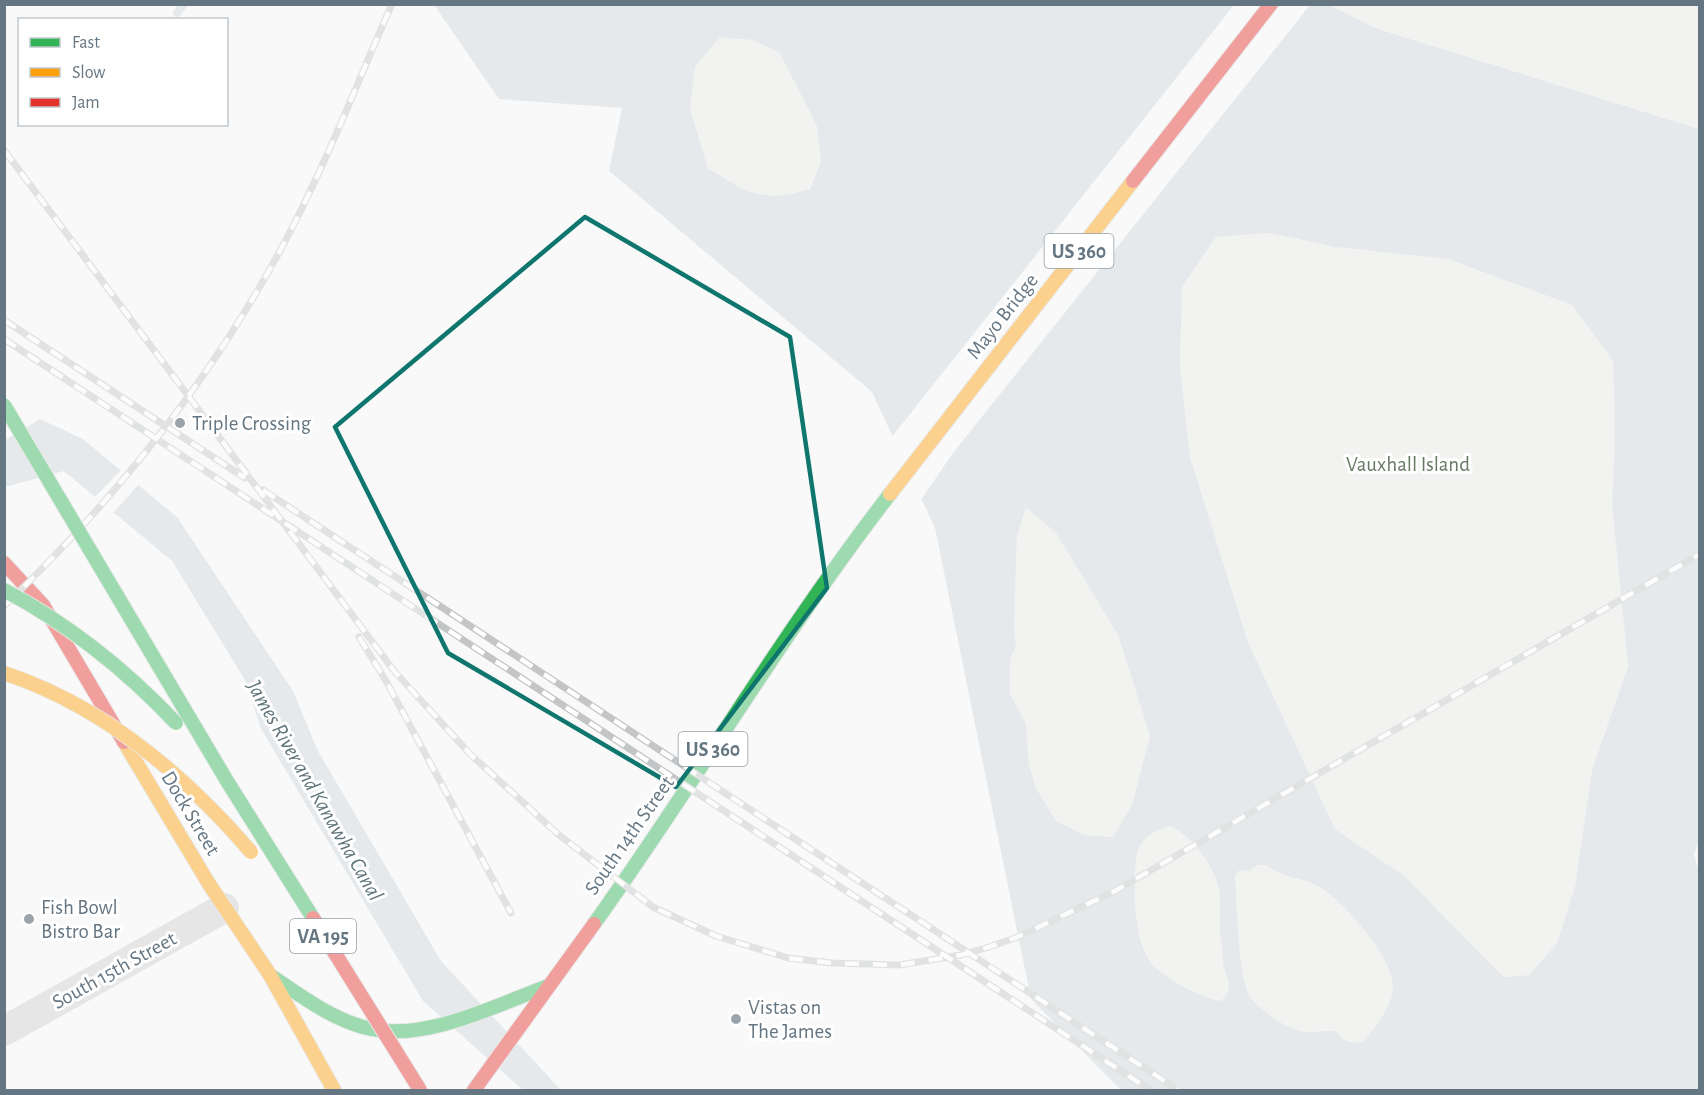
<svg xmlns="http://www.w3.org/2000/svg" width="1704" height="1095" font-family="'Alegreya Sans',sans-serif">
<style>
.green{fill:#e8ebe6}
.water{fill:#ced6d9;fill-rule:evenodd}
.pier{fill:#f9f9f9}
.lines{fill:none;stroke-linecap:round;stroke-linejoin:round}
.stream{stroke:#ced6d9;stroke-width:8}
.fast-casing{stroke:#d5d6d7;stroke-width:16}
.slow-casing{stroke:#d5d6d7;stroke-width:16}
.jam-casing{stroke:#d5d6d7;stroke-width:16}
.street{stroke:#cecfd0;stroke-width:30}
.fast{stroke:#30b455;stroke-width:14}
.slow{stroke:#ff9f0a;stroke-width:14}
.jam{stroke:#e5322d;stroke-width:14}
.rail-casing{stroke:#c3c5c6;stroke-width:7}
.rail{stroke:#fff;stroke-width:4.5;stroke-dasharray:14;stroke-linecap:butt}
.fast-bridge-casing{stroke:#d5d6d6;stroke-width:16;stroke-linecap:butt}
.slow-bridge-casing{stroke:#d5d6d6;stroke-width:16;stroke-linecap:butt}
.jam-bridge-casing{stroke:#d5d6d6;stroke-width:16;stroke-linecap:butt}
.fast-bridge{stroke:#30b455;stroke-width:14}
.slow-bridge{stroke:#ff9f0a;stroke-width:14}
.jam-bridge{stroke:#e5322d;stroke-width:14}
.marked{fill:none;stroke:#0f766e;stroke-width:4.5;stroke-linejoin:round}
.poi-dot{fill:#99a4ac;stroke:#fff;stroke-width:2}
.labels{text-anchor:middle;stroke-width:6;stroke-linejoin:round;paint-order:stroke}
.shield{fill:#fff;stroke:#939fa8;stroke-width:1.5}
.shield-label{font-size:20px;font-weight:bold;fill:#657683}
.street-label{font-size:21px;fill:#657683;stroke:#fff}
.poi-label{font-size:21px;fill:#657683;stroke:#fff;text-anchor:start}
.park-label{font-size:21px;fill:#687a64;stroke:#fff}
.water-label{font-size:22px;font-style:italic;fill:#60757c;stroke:#fff}
</style>
<rect width="100%" height="100%" fill="#f9f9f9"/>
<g class="green">
<polygon points="1329,5 1699,5 1699,129 1378,29"/>
<path d="M 720,36 L 752,40 L 779,52 L 817,126 L 821,161 L 809,189 C 760,203 750,194 708,168 L 690,108 L 695,67 Z"/>
<polygon points="1270,233 1335,247 1448,259 1572,305 1613,361 1615,434 1612,505 1628,666 1592,770 1575,886 1557,943 1529,975 1504,977 1403,875 1335,829 1248,642 1190,457 1180,366 1182,286 1216,237"/>
<polygon points="1026,507 1056,533 1118,635 1150,736 1132,805 1113,837 1084,835 1056,821 1036,788 1029,765 1028,745 1010,694 1010,660 1016,645 1014,625 1017,536"/>
<path d="M 1169,826 C 1192,835 1217,869 1220,894 C 1222,909 1218,926 1221,941 C 1222,948 1221,957 1223,964 C 1226,978 1236,990 1220,1001 C 1203,998 1157,975 1149,960 C 1134,935 1131,879 1138,851 C 1142,837 1157,830 1169,826 Z"/>
<path d="M 1257,865 L 1268,865 C 1280,878 1303,877 1318,886 C 1343,901 1393,957 1393,987 C 1393,1004 1374,1031 1362,1042 C 1350,1043 1343,1041 1336,1031 C 1321,1030 1305,1035 1291,1028 C 1278,1022 1259,1009 1251,997 C 1238,979 1237,901 1235,875 L 1240,870 L 1250,871 Z"/>
</g>
<g class="water">
<path d="M 434,5 L 1329,5 L 1378,29 L 1699,129 L 1700,837 L 1694,855 L 1700,874 L 1699,1090 L 1121,1090 L 1031,999 L 935,528 L 872,392 L 609,171 L 622,108 L 499,99 ZM 720,37 L 752,40 L 779,52 L 817,126 L 821,161 L 810,189 C 760,203 750,194 708,168 L 690,108 L 695,67 ZM 1270,233 L 1335,247 L 1448,259 L 1572,305 L 1613,361 L 1615,434 L 1612,505 L 1628,666 L 1592,770 L 1575,886 L 1557,943 L 1529,975 L 1504,977 L 1403,875 L 1335,829 L 1248,642 L 1190,457 L 1180,366 L 1182,287 L 1216,237 ZM 1026,507 L 1056,533 L 1118,635 L 1150,736 L 1132,805 L 1113,837 L 1084,835 L 1056,821 L 1036,788 L 1029,765 L 1026,724 L 1010,694 L 1010,660 L 1016,645 L 1014,625 L 1017,537 ZM 1169,826 C 1192,835 1217,869 1220,894 C 1221,909 1218,925 1221,941 C 1222,948 1222,957 1223,964 C 1226,978 1236,990 1220,1001 C 1203,998 1157,975 1149,960 C 1134,936 1131,879 1138,851 C 1142,837 1157,830 1169,826 ZM 1257,865 L 1267,865 C 1280,878 1302,877 1318,886 C 1343,901 1393,957 1393,987 C 1393,1004 1374,1031 1362,1042 C 1350,1043 1343,1042 1336,1031 C 1321,1030 1305,1035 1291,1028 C 1278,1022 1260,1009 1251,998 C 1238,979 1237,901 1235,875 L 1240,870 L 1250,871 Z"/>
<polygon points="40,419 83,439 177,517 293,691 318,751 441,961 561,1090 523,1090 423,1001 261,729 245,680 172,561 64,471 5,487 5,440"/>
</g>
<g class="pier">
<polygon points="1234,5 1310,5 953,453 920,501 891,438"/>
<polygon points="123,468 140,483 112,514 93,499"/>
</g>
<g class="lines">
<polyline class="stream" points="177,13 184,4"/>
<defs>
<g id="fast">
<path d="M 594,924 C 695,783 783,632 890,494"/>
<path d="M 270,975 C 301,996 334,1021 371,1029 C 426,1041 497,1005 548,986"/>
</g>
<g id="slow">
<polyline points="890,494 1133,181"/>
<polyline points="124,742 209,884 270,975 334,1090"/>
</g>
<g id="jam">
<polyline points="1133,181 1271,4"/>
<polyline points="4,563 43,605 124,742"/>
<polyline points="474,1090 594,924"/>
</g>
</defs>
<use href="#fast" class="fast-casing"/>
<use href="#slow" class="slow-casing"/>
<use href="#jam" class="jam-casing"/>
<polyline class="street" points="4,1031 224,908"/>
<use href="#fast" class="fast"/>
<use href="#slow" class="slow"/>
<use href="#jam" class="jam"/>
<defs>
<g id="rail">
<polyline points="4,150 395,672 471,755 559,835 653,907 716,936 788,958 832,963 899,965 961,955 989,947 1015,938 1113,892 1700,554"/>
<polyline points="4,320 245,478"/>
<polyline points="4,339 1150,1090"/>
<polyline points="263,490 1178,1090"/>
<path d="M 4,606 C 119,496 219,370 292,228 C 329,156 359,79 392,4"/>
<polyline points="359,637 386,681 511,913"/>
</g>
</defs>
<use href="#rail" class="rail-casing"/>
<use href="#rail" class="rail"/>
<defs>
<g id="fast-bridge">
<polyline points="4,405 227,781 313,918"/>
<path d="M 4,590 C 70,625 125,669 176,723"/>
</g>
<path id="slow-bridge" d="M 4,673 C 103,706 184,774 251,852"/>
<polyline id="jam-bridge" points="313,918 420,1090"/>
</defs>
<use href="#fast-bridge" class="fast-bridge-casing"/>
<use href="#slow-bridge" class="slow-bridge-casing"/>
<use href="#jam-bridge" class="jam-bridge-casing"/>
<use href="#fast-bridge" class="fast-bridge"/>
<use href="#slow-bridge" class="slow-bridge"/>
<use href="#jam-bridge" class="jam-bridge"/>
</g>
<path d="M0 0H1704V1095H0ZM 585,217 L 790,337 L 827,588 L 676,787 L 448,653 L 335,427 Z" fill="#f9f9f9" fill-opacity=".55" fill-rule="evenodd"/>
<path class="marked" d="M 585,217 L 790,337 L 827,588 L 676,787 L 448,653 L 335,427 Z"/>
<g class="poi-dot">
<circle cx="180" cy="423" r="6"/>
<circle cx="29" cy="919" r="6"/>
<circle cx="736" cy="1019" r="6"/>
</g>
<g class="labels">
<g class="shield">
<rect x="1044.5" y="234" width="69" height="34" rx="4.5"/>
<rect x="678.5" y="732" width="69" height="34" rx="4.5"/>
<rect x="290" y="919" width="66" height="34" rx="4.5"/>
</g>
<g class="shield-label">
<text x="1079" y="258">US 360</text>
<text x="713" y="756">US 360</text>
<text x="323" y="943">VA 195</text>
</g>
<g class="street-label">
<text transform="translate(1002 316) rotate(-52)" y="7">Mayo Bridge</text>
<text transform="translate(191 813) rotate(59)" y="7">Dock Street</text>
<text transform="translate(629 835) rotate(-55)" y="7">South 14th Street</text>
<text transform="translate(114 970) rotate(-29)" y="7">South 15th Street</text>
</g>
<g class="poi-label">
<text x="192" y="430">Triple Crossing</text>
<text x="41" y="914">Fish Bowl<tspan x="41" dy="24">Bistro Bar</tspan></text>
<text x="748" y="1014">Vistas on<tspan x="748" dy="24">The James</tspan></text>
</g>
<g class="park-label">
<text x="1408" y="471">Vauxhall Island</text>
</g>
<g class="water-label">
<text transform="translate(316 790) rotate(60)" y="8">James River and Kanawha Canal</text>
</g>
</g>
<rect width="1704" height="1095" fill="none" stroke="#657683" stroke-width="12"/>
<rect x="18" y="18" width="210" height="108" fill="#ffffff" stroke="#c1c8cd" stroke-width="1.5"/>
<rect x="30" y="38" width="30" height="9" fill="#30b455" stroke="#c1c8cd" stroke-width="1.5"/>
<text x="72" y="48" font-size="18" fill="#657683">Fast</text>
<rect x="30" y="68" width="30" height="9" fill="#ff9f0a" stroke="#c1c8cd" stroke-width="1.5"/>
<text x="72" y="78" font-size="18" fill="#657683">Slow</text>
<rect x="30" y="98" width="30" height="9" fill="#e5322d" stroke="#c1c8cd" stroke-width="1.5"/>
<text x="72" y="108" font-size="18" fill="#657683">Jam</text>
</svg>
